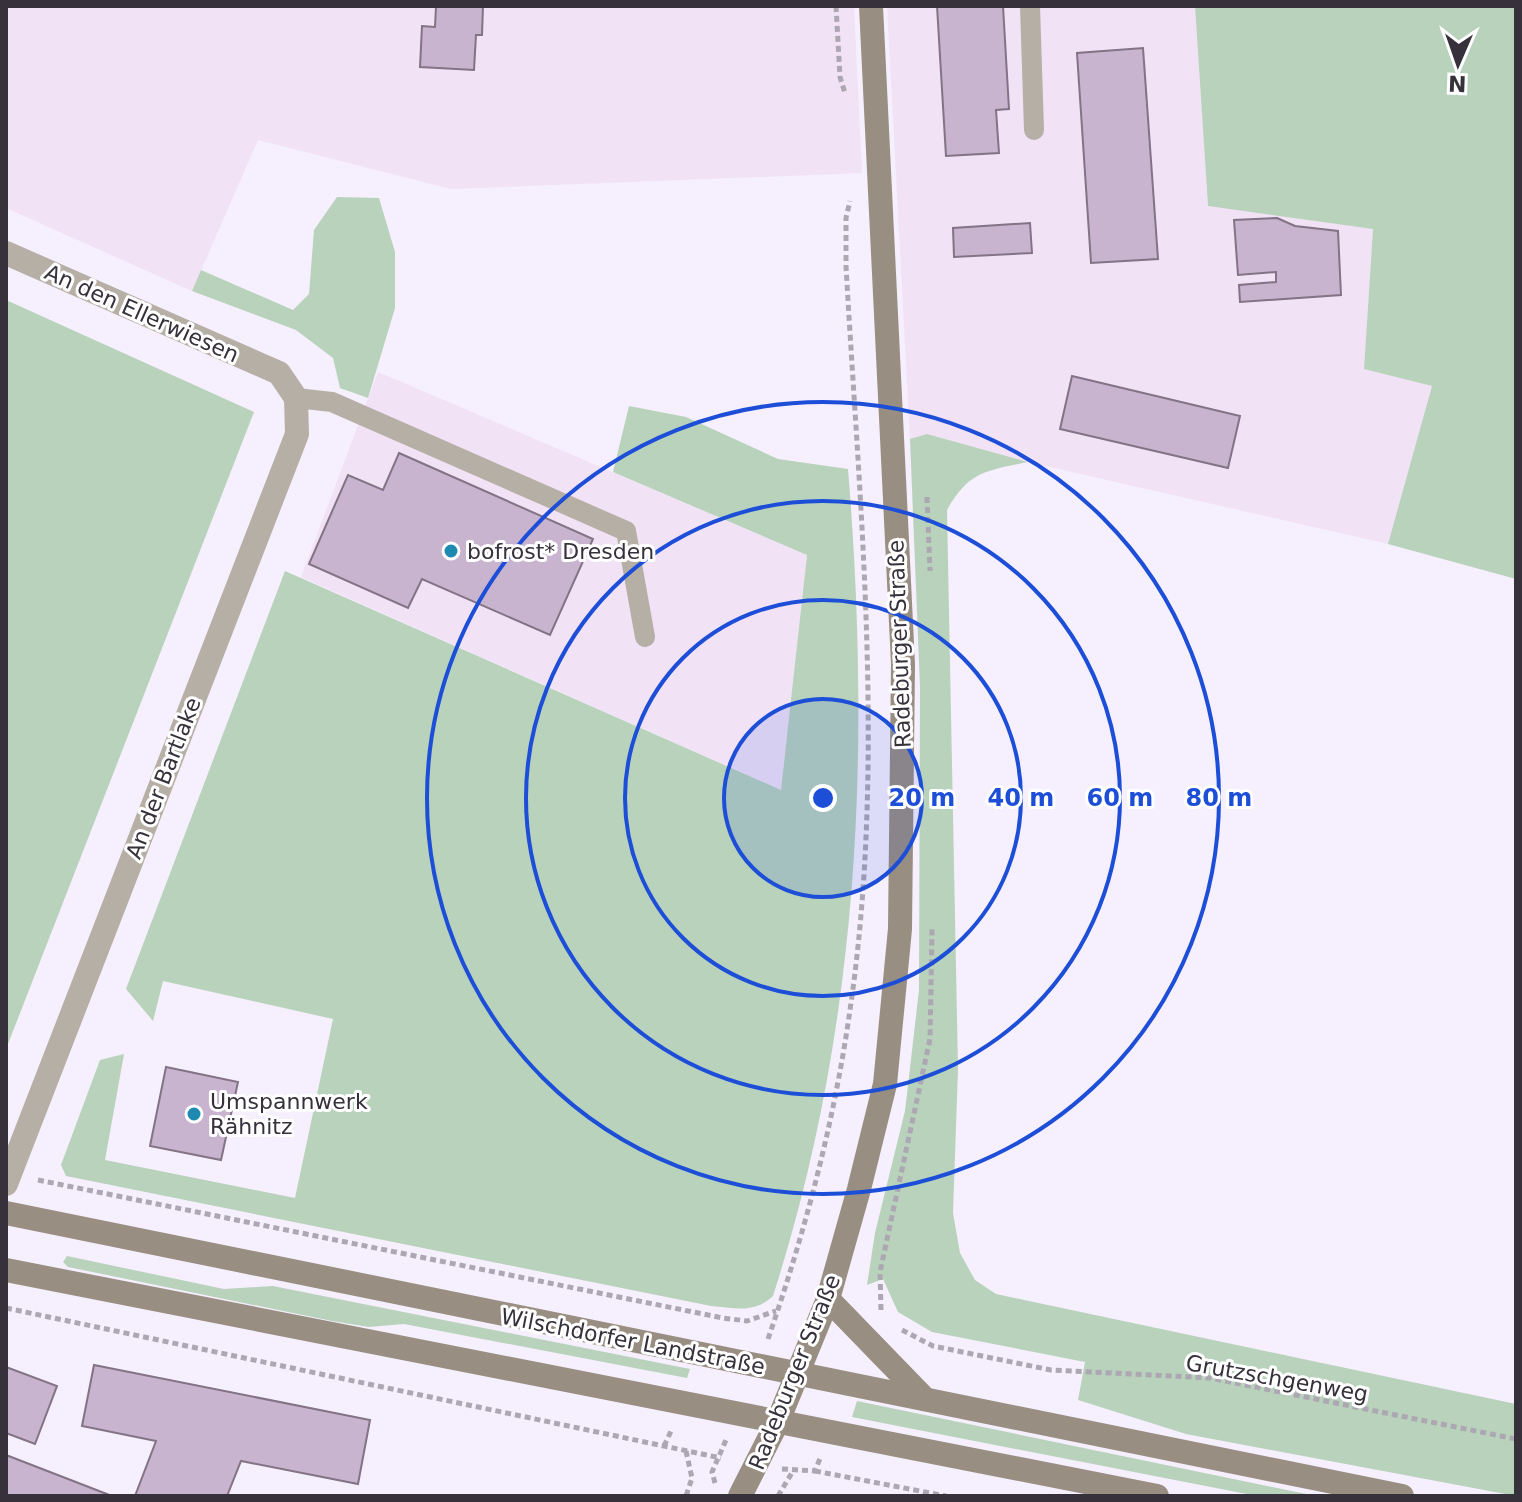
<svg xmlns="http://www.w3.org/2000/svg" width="1522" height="1502" font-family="'DejaVu Sans',sans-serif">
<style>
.commercial{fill:#f1e2f5}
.green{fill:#b8d2bc}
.building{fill:#c9b4cf;stroke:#827385;stroke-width:2}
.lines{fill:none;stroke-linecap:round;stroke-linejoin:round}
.path{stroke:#ada7b3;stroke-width:5;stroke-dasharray:6 4;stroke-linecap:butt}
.lane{stroke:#b6afa6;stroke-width:20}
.street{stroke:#b6afa6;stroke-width:24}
.secondary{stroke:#988e81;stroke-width:24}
.ring{fill:none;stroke:#1d4ed8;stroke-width:4}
.poi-dot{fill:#1f8ab1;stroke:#fff;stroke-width:3}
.labels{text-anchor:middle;stroke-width:6;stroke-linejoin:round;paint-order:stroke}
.street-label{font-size:22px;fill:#36313a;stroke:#fff}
.poi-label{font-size:22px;fill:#36313a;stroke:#fff;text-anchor:start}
.centre{fill:#1d4ed8;stroke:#fff;stroke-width:4}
.ring-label{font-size:24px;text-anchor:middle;font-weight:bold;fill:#1d4ed8;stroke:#fff;stroke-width:6;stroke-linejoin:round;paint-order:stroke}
</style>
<rect width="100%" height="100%" fill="#f6effd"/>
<g class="commercial">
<polygon points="6,6 854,6 862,173 451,189 258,140 192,291 6,208"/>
<polygon points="887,6 1195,6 1208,206 1373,229 1364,369 1432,386 1388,544 1028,462 927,434 910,439"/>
<polygon points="378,372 807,555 781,790 301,577"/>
</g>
<g class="green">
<polygon points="1195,6 1516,6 1516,579 1388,544 1432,386 1364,369 1373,229 1208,206"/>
<polygon points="337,197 379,198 395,252 395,308 368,398 340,388 333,358 296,330 192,291 201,270 293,310 309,294 314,230"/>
<polygon points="6,300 254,412 6,1049"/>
<path d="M 629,406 L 686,417 L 778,459 L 848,469 C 871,752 860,1025 773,1296 C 754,1314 735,1308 711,1306 L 66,1176 L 61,1165 L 100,1060 L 124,1054 L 105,1160 L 295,1198 L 333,1019 L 163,981 L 153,1021 L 126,989 L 285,571 L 781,790 L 807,555 L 613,472 Z"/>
<path d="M 927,434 L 1028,462 C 986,471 969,471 947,510 L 958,1069 L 953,1213 L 960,1253 L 975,1280 L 996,1294 L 1516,1404 L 1516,1496 L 1186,1434 L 1078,1400 L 1085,1362 L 932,1332 L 898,1312 L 883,1279 L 867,1285 L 875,1233 L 905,1111 L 919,990 L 920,687 L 910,439 Z"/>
<polygon points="67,1256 224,1289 273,1286 690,1369 687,1378 404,1324 369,1327 332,1321 68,1267 63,1262"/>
<polygon points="857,1401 1316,1496 1257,1496 852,1417"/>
</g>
<g class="building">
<polygon points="436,6 483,6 482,35 476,35 474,70 420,67 422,26 435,27"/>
<polygon points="937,6 1003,6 1009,109 996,110 999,153 946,156"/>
<polygon points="1143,48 1158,259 1091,263 1077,53"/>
<polygon points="1277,218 1295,226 1338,231 1341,295 1240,302 1239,285 1276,282 1276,272 1238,275 1234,220"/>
<polygon points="1030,223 1032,253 954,257 953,228"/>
<polygon points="1072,376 1240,416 1228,468 1060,429"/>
<polygon points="399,453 593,539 550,635 422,579 408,608 309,564 348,475 383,490"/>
<polygon points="166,1067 238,1082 221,1160 150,1146"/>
<polygon points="94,1365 370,1420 358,1484 241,1461 227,1496 135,1496 156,1441 82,1426"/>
<polygon points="6,1367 57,1386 35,1444 6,1433"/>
<polygon points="6,1455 112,1496 6,1496"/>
</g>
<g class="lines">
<g class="path">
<polyline points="836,6 840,77 845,93"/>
<polyline points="927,497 930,571"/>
<polyline points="38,1180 723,1318 747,1321 776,1311"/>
<polyline points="6,1308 721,1458"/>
<polyline points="881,1310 880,1272 930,1039 932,929"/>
<polyline points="902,1330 933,1346 1051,1370 1210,1378 1516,1439"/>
<path d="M 768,1339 C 805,1232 834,1123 850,1010 C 886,765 860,513 846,266 L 846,218 L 850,201"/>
<polyline points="664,1446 672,1429"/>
<polyline points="686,1451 692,1478 686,1496"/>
<polyline points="782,1469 815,1471 821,1456"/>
<polyline points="815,1471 946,1496"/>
<polyline points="715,1483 712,1472 726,1440"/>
<polyline points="778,1496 793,1471"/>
</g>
<g class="lane">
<polyline points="1030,6 1034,130"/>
<polyline points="296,398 332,402 626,531 645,637"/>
</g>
<polyline class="street" points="6,253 279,373 296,398 297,434 6,1184"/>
<g class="secondary">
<polyline points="6,1213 1402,1496"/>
<polyline points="6,1270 1157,1496"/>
<polyline points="828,1299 925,1399"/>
<polyline points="740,1496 778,1421 828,1299 859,1189 885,1084 900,929 903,664 871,6"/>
</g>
</g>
<circle cx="823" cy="798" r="99" fill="#1d4ed8" fill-opacity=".12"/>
<g class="ring">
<circle cx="823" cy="798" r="99"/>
<circle cx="823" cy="798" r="198"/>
<circle cx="823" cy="798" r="297"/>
<circle cx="823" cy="798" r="396"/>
</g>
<g class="poi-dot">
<circle cx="451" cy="551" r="8"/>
<circle cx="194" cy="1114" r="8"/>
</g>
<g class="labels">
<g class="street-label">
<text transform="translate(142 313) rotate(24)" y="8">An den Ellerwiesen</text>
<text transform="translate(899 644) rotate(-92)" y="8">Radeburger Straße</text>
<text transform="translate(163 778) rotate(-69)" y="8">An der Bartlake</text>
<text transform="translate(633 1341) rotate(11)" y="8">Wilschdorfer Landstraße</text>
<text transform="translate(794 1372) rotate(-68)" y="8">Radeburger Straße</text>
<text transform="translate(1277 1378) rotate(10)" y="8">Grutzschgenweg</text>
</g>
<g class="poi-label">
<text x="467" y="559">bofrost* Dresden</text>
<text x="210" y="1109">Umspannwerk<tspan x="210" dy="25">Rähnitz</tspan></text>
</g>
</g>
<circle cx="823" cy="798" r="12" class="centre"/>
<g class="ring-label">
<text x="922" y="806">20 m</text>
<text x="1021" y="806">40 m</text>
<text x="1120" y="806">60 m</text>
<text x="1219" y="806">80 m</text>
</g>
<rect width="1522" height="1502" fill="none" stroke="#36313a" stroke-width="16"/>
<g transform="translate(1458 64) rotate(182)" stroke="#ffffff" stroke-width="6" paint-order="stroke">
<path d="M0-6L14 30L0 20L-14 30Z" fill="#36313a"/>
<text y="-12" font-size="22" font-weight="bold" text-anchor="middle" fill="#36313a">N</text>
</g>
</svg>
